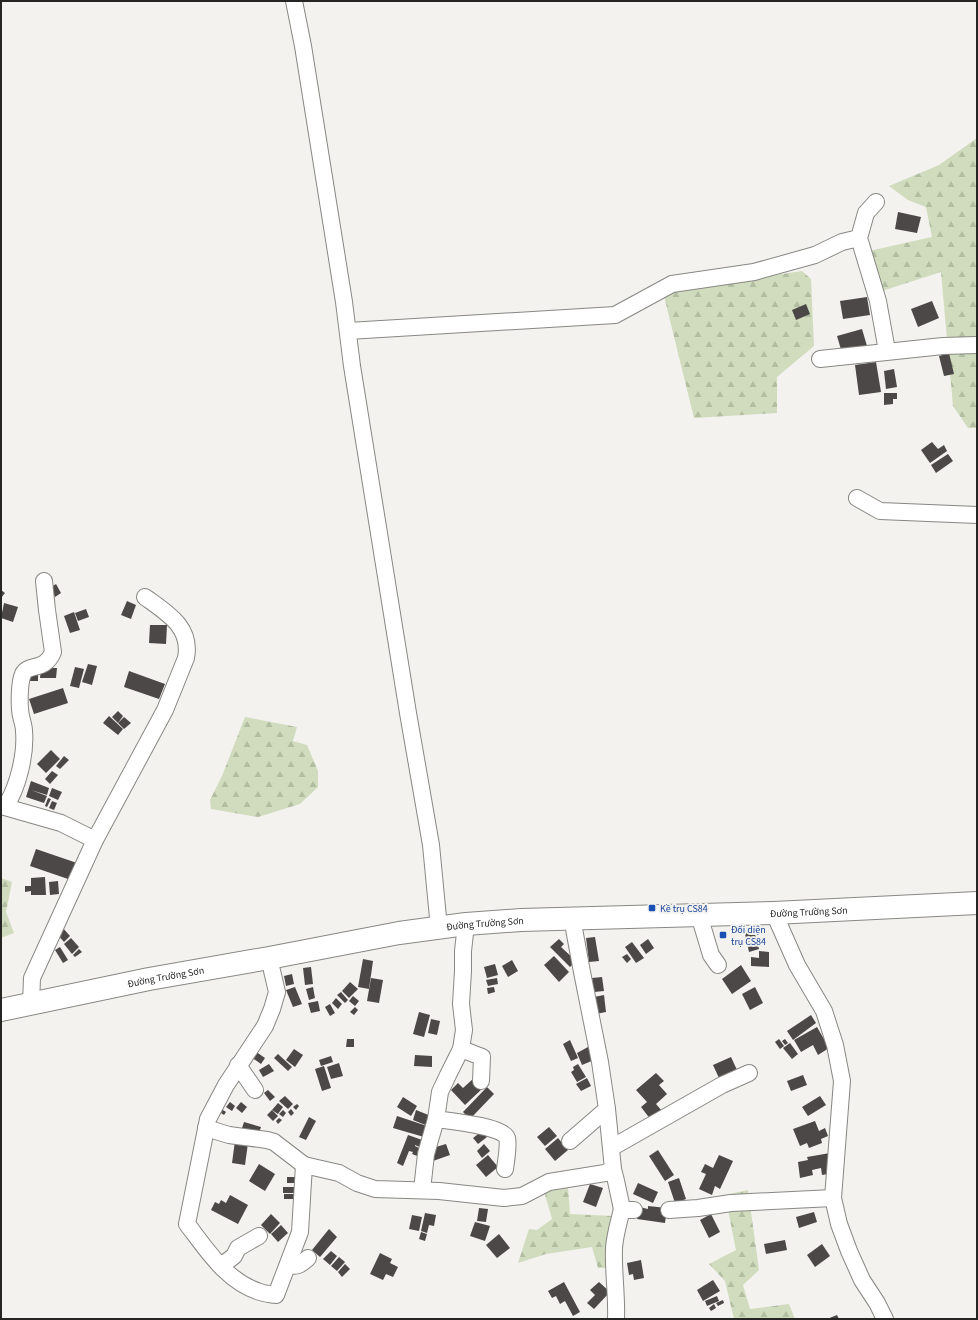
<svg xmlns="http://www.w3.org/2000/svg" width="978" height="1320" font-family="'Source Sans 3',sans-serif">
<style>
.forest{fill:url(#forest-firs)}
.building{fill:#4b4847}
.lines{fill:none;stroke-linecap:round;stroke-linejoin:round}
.minor-casing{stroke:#888784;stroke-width:18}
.highway-casing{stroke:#888784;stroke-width:24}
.minor{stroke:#fff;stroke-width:16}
.highway{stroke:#fff;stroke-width:22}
.transit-dot{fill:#1a4fb4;stroke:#f3f2ef;stroke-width:1.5}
.labels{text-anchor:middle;stroke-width:4;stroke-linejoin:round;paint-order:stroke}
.transit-label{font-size:10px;fill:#164399;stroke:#f3f2ef;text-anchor:start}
.street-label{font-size:10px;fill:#252524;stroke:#f3f2ef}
</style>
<defs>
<pattern id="forest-firs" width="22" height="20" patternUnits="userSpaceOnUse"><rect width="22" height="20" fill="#d0dcbd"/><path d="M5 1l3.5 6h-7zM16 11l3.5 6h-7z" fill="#b2bda2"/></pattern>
</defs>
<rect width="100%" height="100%" fill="#f3f2ef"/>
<g class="forest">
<polygon points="977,138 977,428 968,428 953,406 941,272 882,291 869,251 932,237 926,207 908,200 889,186 939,165"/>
<polygon points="802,271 811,279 814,346 777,377 777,413 694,418 663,292"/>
<polygon points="245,717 297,727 293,741 307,745 318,771 318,787 300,804 258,817 211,809 210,800 222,776"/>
<polygon points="1,878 12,882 6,912 14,933 1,938"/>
<polygon points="568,1187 570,1214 612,1216 607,1268 598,1268 592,1247 546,1254 518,1263 529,1229 537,1230 552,1219 544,1191"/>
<polygon points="748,1190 759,1270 743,1285 750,1309 789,1304 795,1319 733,1319 734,1319 725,1281 709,1264 736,1250 725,1195"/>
</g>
<g class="building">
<polygon points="898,212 921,217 917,233 895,229"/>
<polygon points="867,297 870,315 843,319 840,301"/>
<polygon points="932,301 939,318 918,327 911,309"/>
<polygon points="806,304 810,314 796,320 792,310"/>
<polygon points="862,329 867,346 842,353 837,336"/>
<polygon points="949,353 954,374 944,376 939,356"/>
<polygon points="876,362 881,392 859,395 855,365"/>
<polygon points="894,369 897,387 886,389 884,371"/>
<polygon points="884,393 897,393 897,399 893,399 893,404 884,405"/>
<polygon points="932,442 938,449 944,445 947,451 930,463 921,450"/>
<polygon points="948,454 953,461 936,473 931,465"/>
<polygon points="56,584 61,593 55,597 50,588"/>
<polygon points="1,590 5,593 1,598"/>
<polygon points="127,601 136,605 131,619 121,615"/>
<polygon points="4,603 18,607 13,622 1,618"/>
<polygon points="86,609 89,617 78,621 75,613"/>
<polygon points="74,612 80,630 70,633 64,616"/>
<polygon points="150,625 167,625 166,644 149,643"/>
<polygon points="88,664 97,666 92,685 82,682"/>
<polygon points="75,667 84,669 79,688 70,686"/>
<polygon points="41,668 57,668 56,678 40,678"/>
<polygon points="29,671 38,672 38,681 29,681"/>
<polygon points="129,671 165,684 159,699 124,687"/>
<polygon points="63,688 68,703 34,714 29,699"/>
<polygon points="118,711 123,716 118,723 112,717"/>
<polygon points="109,716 123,729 118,735 103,723"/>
<polygon points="124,717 131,723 124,729 118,723"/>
<polygon points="51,750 60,759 46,773 37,764"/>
<polygon points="64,756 69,760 60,769 56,766"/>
<polygon points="52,771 58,775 50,784 45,779"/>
<polygon points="31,781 49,788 47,795 31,790 47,796 44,803 26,797"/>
<polygon points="52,788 62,792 58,800 49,796"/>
<polygon points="48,798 51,799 47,807 45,806"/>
<polygon points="52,801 57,803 54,810 49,808"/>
<polygon points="36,849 77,863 71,880 30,866"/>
<polygon points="45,877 46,895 31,895 31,891 25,892 25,886 31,886 31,878"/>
<polygon points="58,881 59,894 50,895 49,882"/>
<polygon points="753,926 759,949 749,952 744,929"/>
<polygon points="62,927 70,936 64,942 56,933"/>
<polygon points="595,937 599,961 589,962 586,938"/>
<polygon points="71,938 79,947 72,954 64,944"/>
<polygon points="559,939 564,944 561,947 576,961 570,967 550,947"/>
<polygon points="648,939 654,948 646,954 640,945"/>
<polygon points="632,942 644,958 636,963 625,947"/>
<polygon points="60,947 68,960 63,963 55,950"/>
<polygon points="79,949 82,952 75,957 73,955"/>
<polygon points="759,951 769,952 769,967 751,966 751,957 759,958"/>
<polygon points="627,954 631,959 627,963 622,957"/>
<polygon points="554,956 569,972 559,982 544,965"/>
<polygon points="363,959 373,961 369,989 358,987"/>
<polygon points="512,960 518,971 508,977 502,966"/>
<polygon points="495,964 498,975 487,978 484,967"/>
<polygon points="741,965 751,981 732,994 722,979"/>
<polygon points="311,967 313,984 305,985 303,968"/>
<polygon points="292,974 294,984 286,986 284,976"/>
<polygon points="602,977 604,991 594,992 592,978"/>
<polygon points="371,978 383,980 379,1003 367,1001"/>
<polygon points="497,978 498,984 488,986 486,980"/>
<polygon points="350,982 358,989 349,998 342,991"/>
<polygon points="295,987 302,1004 293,1007 286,990"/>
<polygon points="313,987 315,998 309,1000 306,989"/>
<polygon points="494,987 495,992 488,994 487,988"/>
<polygon points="755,987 763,1003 750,1010 742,994"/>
<polygon points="341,992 348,1000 345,1003 337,995"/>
<polygon points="604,995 606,1012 596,1014 594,997"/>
<polygon points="353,996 359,1001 355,1006 349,1001"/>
<polygon points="336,998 342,1004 338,1009 332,1003"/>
<polygon points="318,1001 320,1011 311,1013 308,1003"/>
<polygon points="330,1004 335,1013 330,1016 325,1007"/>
<polygon points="355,1007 358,1010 354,1015 350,1012"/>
<polygon points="419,1012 430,1015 424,1037 413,1034"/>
<polygon points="811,1015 816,1023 793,1040 787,1031"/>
<polygon points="431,1019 440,1021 437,1035 428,1033"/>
<polygon points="817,1027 829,1048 818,1055 813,1045 801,1052 794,1040"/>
<polygon points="347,1039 354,1039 354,1047 346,1047"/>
<polygon points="779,1039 784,1046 780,1049 775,1042"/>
<polygon points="785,1039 788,1043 785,1045 782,1041"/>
<polygon points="570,1040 578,1058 571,1061 563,1044"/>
<polygon points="790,1043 798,1054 792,1059 783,1048"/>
<polygon points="588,1047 594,1060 582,1065 577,1053"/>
<polygon points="294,1049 303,1055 295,1067 286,1060"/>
<polygon points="255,1051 265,1058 261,1064 251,1057"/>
<polygon points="278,1054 292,1067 288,1071 274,1058"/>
<polygon points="415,1055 432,1056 432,1067 414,1066"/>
<polygon points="331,1056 333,1062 321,1066 319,1060"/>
<polygon points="731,1057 737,1070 719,1078 713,1065"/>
<polygon points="339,1063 343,1076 331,1079 327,1067"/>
<polygon points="269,1064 274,1071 263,1077 259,1070"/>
<polygon points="578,1064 586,1077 577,1082 571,1072 574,1070 573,1067"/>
<polygon points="324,1066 331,1088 322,1091 315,1069"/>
<polygon points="656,1073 664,1081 659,1085 667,1094 656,1104 662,1111 651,1120 641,1107 647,1102 636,1090"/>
<polygon points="803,1075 807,1085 791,1091 787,1081"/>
<polygon points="474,1078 483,1088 465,1105 451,1090 458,1083 463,1088"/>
<polygon points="587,1078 591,1086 581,1091 576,1084"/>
<polygon points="487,1087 494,1094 470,1119 463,1112"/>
<polygon points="268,1090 275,1097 270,1101 264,1093"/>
<polygon points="285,1096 293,1104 288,1109 279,1101"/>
<polygon points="820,1096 826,1105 808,1116 802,1107"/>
<polygon points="403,1097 417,1106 411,1116 397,1107"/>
<polygon points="230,1102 235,1106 232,1111 226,1107"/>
<polygon points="241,1102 247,1107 242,1113 236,1108"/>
<polygon points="278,1103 283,1107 278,1114 272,1110"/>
<polygon points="297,1104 299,1106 296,1110 293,1107"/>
<polygon points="220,1108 226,1112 224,1115 218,1111"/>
<polygon points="291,1109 294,1113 291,1116 288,1112"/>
<polygon points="272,1110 278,1116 273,1121 267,1115"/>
<polygon points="283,1110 286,1113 283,1117 279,1114"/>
<polygon points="416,1110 431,1116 428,1126 413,1120"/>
<polygon points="397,1116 427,1126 424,1137 393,1128"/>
<polygon points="309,1117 316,1121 306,1140 299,1137"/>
<polygon points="279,1118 282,1120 278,1124 276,1121"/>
<polygon points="815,1121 819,1131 825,1128 828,1136 821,1139 822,1143 809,1148 807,1143 800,1146 793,1129"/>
<polygon points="244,1122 261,1127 258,1136 241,1131"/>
<polygon points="549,1127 557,1136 545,1146 537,1137"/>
<polygon points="482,1131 487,1137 478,1144 473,1138"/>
<polygon points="408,1135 425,1141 422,1148 415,1145 415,1146 423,1150 420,1157 412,1154 413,1152 409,1151 403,1166 397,1163"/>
<polygon points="558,1138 568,1150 555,1161 545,1149"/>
<polygon points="235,1141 248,1143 245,1165 232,1163"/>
<polygon points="446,1144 450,1155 433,1161 429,1149"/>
<polygon points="484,1144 490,1151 482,1158 477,1151"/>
<polygon points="658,1150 674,1175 665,1181 649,1156"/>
<polygon points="830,1153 834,1173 822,1175 821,1168 812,1170 813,1175 800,1178 798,1162 808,1160 807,1157"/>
<polygon points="488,1155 498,1167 486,1177 476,1165"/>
<polygon points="719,1155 733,1161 720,1189 715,1186 712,1195 699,1189 706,1174 701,1172 705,1164 713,1168"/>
<polygon points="259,1164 275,1174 265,1191 249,1181"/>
<rect x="287" y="1177" width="10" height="6"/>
<polygon points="679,1178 686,1199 675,1203 668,1182"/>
<polygon points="638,1183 658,1192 653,1203 633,1194"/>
<polygon points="590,1184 603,1188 596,1207 583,1202"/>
<rect x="283" y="1187" width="13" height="6"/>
<rect x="284" y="1194" width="13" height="5"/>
<polygon points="230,1195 248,1205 238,1224 211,1210 215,1202 219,1204 221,1200 226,1203"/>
<polygon points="648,1206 667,1208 665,1223 637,1219 639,1207 648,1209"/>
<polygon points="479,1208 488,1209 486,1222 477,1221"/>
<polygon points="814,1212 817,1222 799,1228 796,1217"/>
<polygon points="425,1213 436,1215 434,1226 429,1225 427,1233 421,1231"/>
<polygon points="271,1214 280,1223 270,1234 261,1225"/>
<polygon points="711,1214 720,1232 709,1238 700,1220"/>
<polygon points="412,1215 422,1217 419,1231 409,1229"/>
<polygon points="475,1222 490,1226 485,1241 470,1236"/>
<polygon points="281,1225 288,1233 278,1242 271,1234"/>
<polygon points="329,1229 337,1237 320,1257 312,1250"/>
<polygon points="421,1232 427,1234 425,1241 419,1239"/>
<polygon points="499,1234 510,1248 497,1258 486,1245"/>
<polygon points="785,1240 787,1250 766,1254 764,1244"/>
<polygon points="822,1244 830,1256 815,1267 807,1255"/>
<polygon points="331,1251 337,1256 330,1265 323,1259"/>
<polygon points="380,1253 392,1259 390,1263 398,1267 393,1277 386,1274 383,1280 370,1274"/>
<polygon points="339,1257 345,1262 337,1271 331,1266"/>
<polygon points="641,1260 644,1278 634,1280 633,1274 629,1275 627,1263"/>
<polygon points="345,1264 350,1269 342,1277 338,1272"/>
<polygon points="713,1280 720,1291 703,1301 697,1290"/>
<polygon points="564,1282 580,1312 573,1316 565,1301 560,1304 556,1296 552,1298 548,1291"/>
<polygon points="599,1282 610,1292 594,1309 587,1303 595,1295 590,1290"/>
<polygon points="717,1296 719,1301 707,1306 705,1301"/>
<polygon points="723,1300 724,1303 718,1306 716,1303"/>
<polygon points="714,1304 716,1308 711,1311 709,1308"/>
<polygon points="837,1315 839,1319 827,1319"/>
</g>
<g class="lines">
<defs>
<g id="minor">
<polyline points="294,1 303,46 344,302 352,366 408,713 431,845 439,928"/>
<polyline points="876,202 866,213 859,238 878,301 887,351"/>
<polyline points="348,331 615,315 672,284 754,272 815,255 842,242 859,238"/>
<polyline points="820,359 943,346 977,345"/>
<polyline points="857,498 880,511 977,515"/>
<path d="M 95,840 L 165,710 L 186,658 C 192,627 167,613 145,597"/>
<polyline points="774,913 797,965 824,1011 835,1045 842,1081 833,1198 839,1224 849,1251 862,1280 877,1303 885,1319"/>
<polyline points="699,915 711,955 718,965"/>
<path d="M 269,958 L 277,992 L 272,1009 L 265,1026 L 226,1085 L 208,1119 L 187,1224 C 207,1250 227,1282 260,1292 C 265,1294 271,1294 276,1295 L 300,1232 L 304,1165 L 339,1173 L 357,1183 L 375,1189 L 439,1191 L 504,1198 L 522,1196 L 549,1182 L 605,1173 L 613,1169 L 607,1109 L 600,1062 L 582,972 L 572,918"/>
<path d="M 31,1004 L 32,978 L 95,840 L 61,823 L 5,807 C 18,788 26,754 24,731 C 24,726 22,721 21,716 C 19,707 19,683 23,674 C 28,663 45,672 53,652 L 47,610 L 44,581"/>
<polyline points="461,1049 482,1057 481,1081"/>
<polyline points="238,1065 255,1090"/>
<path d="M 436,1119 C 449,1121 503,1126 507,1138 C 509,1144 506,1162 505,1169"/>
<polyline points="206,1128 229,1135 267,1140 274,1142 304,1165"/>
<polyline points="570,1141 607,1109"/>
<polyline points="611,1148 722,1085 749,1073"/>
<polyline points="613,1169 616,1181 622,1209 625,1210 634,1210"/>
<polyline points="422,1190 426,1154 436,1119 440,1092 448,1075 461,1049 464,1030 461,1004 463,971 463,951 466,924"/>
<polyline points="669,1210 698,1208 731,1203 833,1198"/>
<path d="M 288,1265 C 298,1267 300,1265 308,1258"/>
<polyline points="221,1266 234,1256 238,1248 259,1236"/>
<path d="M 616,1319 C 617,1295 613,1271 614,1248 C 615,1234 619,1222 622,1209"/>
</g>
<g id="highway">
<path id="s1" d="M 1,1010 L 149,979 L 269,958 L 399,933 L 466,924 L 521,920 L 774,913 L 977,903"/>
</g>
</defs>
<use href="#minor" class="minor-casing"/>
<use href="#highway" class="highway-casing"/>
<use href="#minor" class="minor"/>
<use href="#highway" class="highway"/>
</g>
<g class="transit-dot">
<rect x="648" y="904" width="8" height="8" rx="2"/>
<rect x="719" y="931" width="8" height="8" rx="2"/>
</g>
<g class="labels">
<g class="transit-label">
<text x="660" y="912">Kề trụ CS84</text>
<text x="731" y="933">Đối diện<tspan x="731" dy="12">trụ CS84</tspan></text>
</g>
<g class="street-label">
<text dy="4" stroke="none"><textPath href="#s1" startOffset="816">Đường Trường Sơn</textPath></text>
<text dy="4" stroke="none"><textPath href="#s1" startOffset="492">Đường Trường Sơn</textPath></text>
<text dy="4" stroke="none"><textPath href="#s1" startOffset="168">Đường Trường Sơn</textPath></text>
</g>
</g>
<rect width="978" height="1320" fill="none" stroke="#252524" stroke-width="4"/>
</svg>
